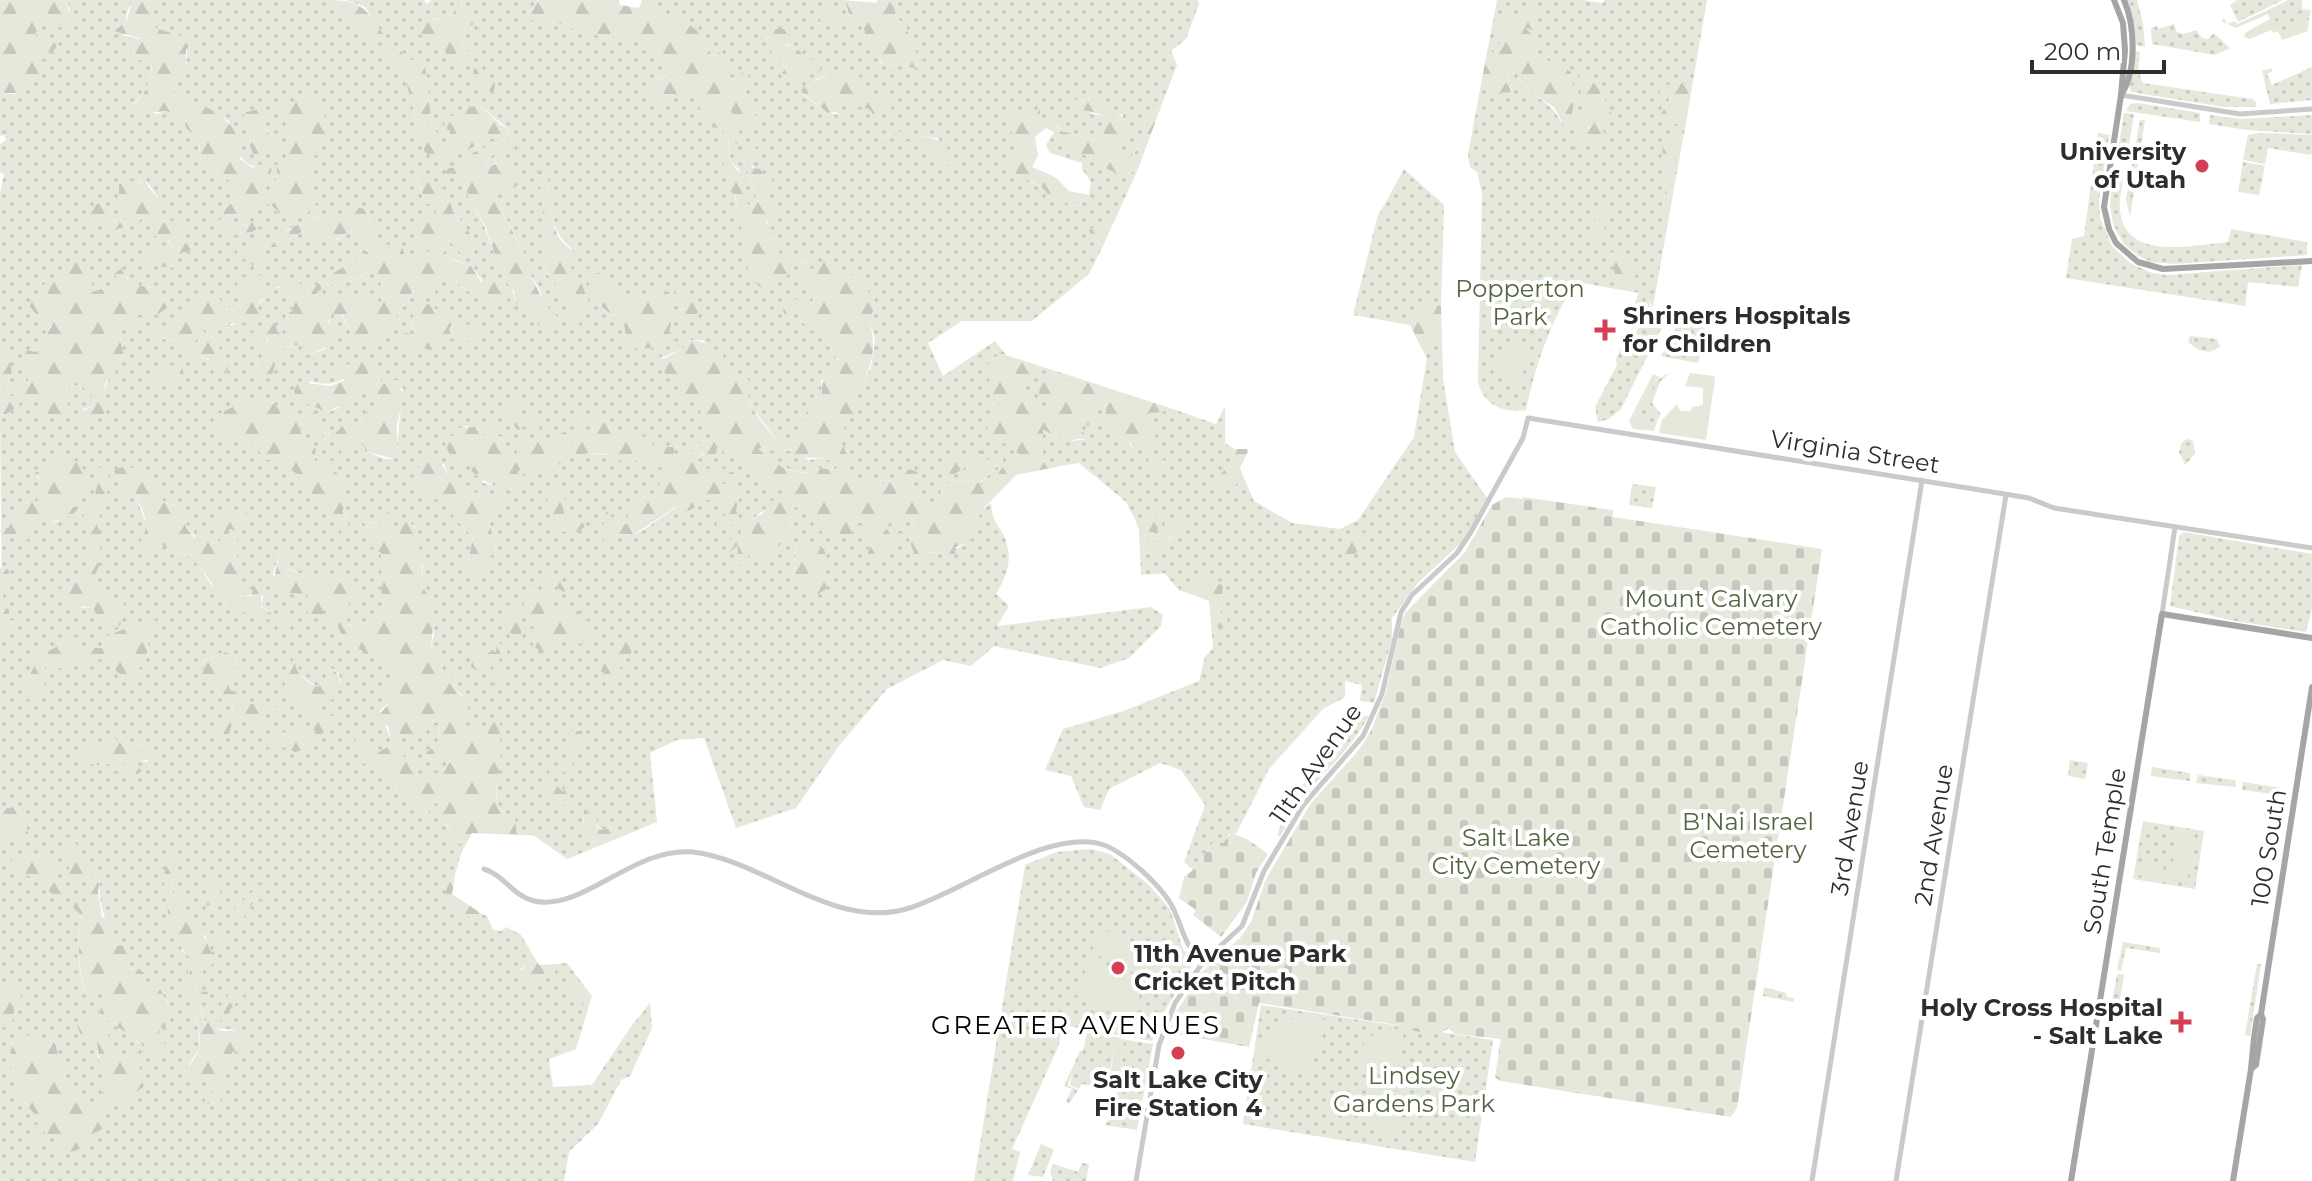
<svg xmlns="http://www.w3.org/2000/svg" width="2312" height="1181" font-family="Montserrat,sans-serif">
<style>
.grass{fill:url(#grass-dots);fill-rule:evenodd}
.forest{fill:url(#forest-firs);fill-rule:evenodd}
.cemetery{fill:url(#cemetery-stones)}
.garden{fill:#e4e9dc}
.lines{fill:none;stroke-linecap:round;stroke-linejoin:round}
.minor{stroke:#cacaca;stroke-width:5}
.major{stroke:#a5a5a5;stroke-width:6}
.poi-dot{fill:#d43f54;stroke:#fff;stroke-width:3}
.labels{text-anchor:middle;stroke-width:8;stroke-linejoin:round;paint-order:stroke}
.poi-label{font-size:24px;font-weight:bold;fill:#2d2d2d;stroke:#fff;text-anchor:end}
.park-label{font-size:24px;fill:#53643f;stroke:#fff}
.street-label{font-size:24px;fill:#2d2d2d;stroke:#fff}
.neighbourhood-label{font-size:26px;letter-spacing:2px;fill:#000;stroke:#fff}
</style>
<defs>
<pattern id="grass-dots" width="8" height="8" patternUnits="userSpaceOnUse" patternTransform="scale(2)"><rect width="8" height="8" fill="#e4e9dc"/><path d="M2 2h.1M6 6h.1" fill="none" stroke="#c4c8bd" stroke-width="1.8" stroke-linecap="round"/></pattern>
<pattern id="forest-firs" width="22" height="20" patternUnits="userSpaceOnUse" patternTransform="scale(2)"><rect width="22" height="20" fill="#e4e9dc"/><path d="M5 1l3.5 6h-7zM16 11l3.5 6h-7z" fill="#c4c8bd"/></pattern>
<pattern id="cemetery-stones" width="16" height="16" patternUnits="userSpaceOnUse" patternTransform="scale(2)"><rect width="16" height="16" fill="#e4e9dc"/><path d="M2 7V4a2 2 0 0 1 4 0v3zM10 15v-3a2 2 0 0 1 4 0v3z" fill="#c4c8bd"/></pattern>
</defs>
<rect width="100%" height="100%" fill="#fff"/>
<g class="grass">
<path d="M 67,0 L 133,0 L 127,13 L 123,35 L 143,40 L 130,62 L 143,59 L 151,61 C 154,77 145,97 131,105 L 157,114 L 166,111 L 182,118 L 187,129 L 199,139 L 200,158 L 218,175 L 229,180 L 236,199 L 220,213 C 234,216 248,215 259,205 L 271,204 L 277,212 L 310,192 L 310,157 L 294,105 L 284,112 L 289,136 L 286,164 L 276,164 L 278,177 L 270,187 L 268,199 L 260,197 L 271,169 C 235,167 238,151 229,121 L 192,100 L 180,99 L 173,94 L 174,70 L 186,73 L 187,50 L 179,36 L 153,27 L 152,0 L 327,0 L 341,12 L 351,16 L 354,24 L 384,37 L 365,7 L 346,0 L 424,0 L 427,4 L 431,0 L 456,0 L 454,13 L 442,21 L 435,18 L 418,33 C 438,40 441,49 464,50 L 462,37 L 466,27 L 461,0 L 538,0 L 531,11 L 520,17 C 548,26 557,16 584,36 L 591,33 L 609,40 L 615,34 L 627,40 L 635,39 L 645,51 L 660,55 L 671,73 L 660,78 L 643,95 L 663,101 L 652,92 L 680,97 L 700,91 L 726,120 L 730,109 L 745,128 L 762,117 L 753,115 L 745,97 L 749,69 L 737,82 L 730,77 L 731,63 L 725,61 L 721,52 L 713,56 C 705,48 703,37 695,29 C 686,20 666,15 654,9 L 655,0 L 845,0 L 852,24 L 859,21 L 865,32 L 864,43 L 875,52 L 882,64 L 916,68 L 924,63 L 911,46 L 907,29 L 895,15 L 897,3 L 901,0 L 1198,0 L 1199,4 L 1186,39 L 1171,51 L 1177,65 L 1162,104 L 1146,120 L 1140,144 L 1132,156 L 1120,156 L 1117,147 L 1118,134 L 1123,115 L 1108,110 L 1094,98 L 1084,101 L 1071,99 L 1092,114 L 1108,116 L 1100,141 L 1061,131 L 1057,125 L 1040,124 L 1040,110 C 1022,133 1015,141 1014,172 L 1046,190 L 1056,204 L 1079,206 L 1089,195 L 1091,182 L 1082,169 L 1082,163 L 1050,153 L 1046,145 L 1051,137 C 1067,144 1078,156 1095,157 L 1105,168 L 1124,176 L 1138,169 L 1112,226 L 1100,224 L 1093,238 L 1103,246 L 1089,274 L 1032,321 L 962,321 L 928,343 L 943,376 L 995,341 L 1003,351 L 983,368 L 991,374 L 997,399 L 992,405 L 988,438 L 1011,445 L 1019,455 L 1002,468 L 987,488 L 979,485 L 1003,460 L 1003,454 L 991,461 L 983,458 L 991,448 L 977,459 L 957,456 L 970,472 L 970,482 L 955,480 L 943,486 L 937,501 L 928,503 L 912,486 L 918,472 L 909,469 L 882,484 L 845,475 L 846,451 L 841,443 L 846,418 L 871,367 L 875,339 L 869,319 L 875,308 L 875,298 L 864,288 L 858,275 L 816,294 L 809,307 L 796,299 L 786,320 L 797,313 L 800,320 L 825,341 L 839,361 L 821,381 L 822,395 L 811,404 L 795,437 L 778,441 L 753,409 L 746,390 L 724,369 L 703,340 L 687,340 L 684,348 L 654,361 L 665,373 L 684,383 L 681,406 L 687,402 L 699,401 L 719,434 L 702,441 L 683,460 L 674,457 L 675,447 L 653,447 L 650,438 L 618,432 L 604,418 L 573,424 L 594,427 L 593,434 L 584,435 L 571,444 L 554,446 L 569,436 L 569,430 L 521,449 L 513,458 L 500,436 L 489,437 L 477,433 L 496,429 L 481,422 L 474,428 L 466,426 L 450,453 L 453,463 L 478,462 L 483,483 L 513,489 L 516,474 L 526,463 L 558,463 L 578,454 L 591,453 L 614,456 L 624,462 C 639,457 658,463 669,473 L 658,494 L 642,497 L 627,524 L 617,522 L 616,534 C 622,534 630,536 635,534 C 656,526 689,489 714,500 C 723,504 730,515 739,519 L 736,510 L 738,485 L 719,484 L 726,479 L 703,471 L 697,459 L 718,443 L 727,456 L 751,462 L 782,483 L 785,494 C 761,515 728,526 742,564 L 749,555 L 767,563 L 772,550 C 796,537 788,528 793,507 L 807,508 L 825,527 L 866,522 L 872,541 L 869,548 L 874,556 L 883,558 L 884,527 L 893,526 L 897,532 L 905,528 L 902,520 L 911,517 L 914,526 L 909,540 L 914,553 C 933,554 963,553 974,535 L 964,531 L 975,527 L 981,511 L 991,503 C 992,526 1004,528 1007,545 C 1012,563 1005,579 996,594 L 1009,606 L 997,626 L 1151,607 L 1163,615 L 1161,626 L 1129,658 L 1100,668 L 994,646 L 971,666 L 943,660 L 887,689 L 839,746 L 796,808 L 736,828 L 704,738 L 677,740 L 650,753 L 657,822 L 621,837 L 612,828 L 601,830 L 584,810 L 583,830 L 593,831 L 594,848 L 567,859 L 533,835 L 517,835 L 515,819 L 498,808 C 492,781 506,756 497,730 L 469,729 L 463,720 L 463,695 L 453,688 L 448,680 L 454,676 L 445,673 L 431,647 L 434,635 L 431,599 L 421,585 L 423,567 L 412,534 L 416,528 L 408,521 L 397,530 L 390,520 L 389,513 L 381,523 L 363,522 C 379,537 387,567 383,589 C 382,597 381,599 384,607 L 377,619 L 346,626 L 348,579 L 310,577 L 286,568 L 291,561 L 279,554 L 273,575 L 287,593 L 308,594 L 330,611 L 329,622 L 338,627 L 345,643 C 364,648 363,657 385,661 L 393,676 L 382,684 L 389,702 L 380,711 L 391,740 L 389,746 L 373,756 L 365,743 L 366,734 L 357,737 L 384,771 L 393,776 L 397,793 L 426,817 L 434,802 L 444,807 L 444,825 L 451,829 L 449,838 L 465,846 C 459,856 459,864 455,874 C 453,881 448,886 445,894 L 459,916 L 478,918 L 482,914 L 487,916 L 493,930 L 501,931 L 506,927 L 521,935 L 531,952 L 528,961 L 520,970 L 554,974 L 556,964 L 567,963 L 582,983 L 572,982 L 566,988 L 575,991 L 577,1000 L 588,1009 L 576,1049 L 549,1059 L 553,1087 L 592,1085 L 630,1028 L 650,1003 L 652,1028 L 630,1076 L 621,1080 L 598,1124 L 569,1152 L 564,1181 L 0,1181 L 0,1022 L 4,1027 L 14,1009 L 25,1008 L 11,985 L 0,992 L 0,834 L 4,838 L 29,835 L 19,810 L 12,807 L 0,810 L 0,640 L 5,639 L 19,622 L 9,620 L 2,607 L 0,414 L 5,415 L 17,407 L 22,399 L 66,394 L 70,385 L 82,386 L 92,395 L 93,405 L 84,409 L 77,423 L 102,396 L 114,366 L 124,358 L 119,331 L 133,315 L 158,315 L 166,307 L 154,288 L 131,284 L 126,275 L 126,289 L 108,287 L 90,292 L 91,286 L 67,275 L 36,301 L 34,312 L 52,326 L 39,342 L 43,348 L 35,352 L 27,372 L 29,385 L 17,395 L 9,397 L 7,386 L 12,376 L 10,351 L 4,347 L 0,355 L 0,193 L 4,174 L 0,172 L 0,144 L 6,140 L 4,135 L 0,136 L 0,93 L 16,94 L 23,74 L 64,34 L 50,40 L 35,36 L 39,23 L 70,11 ZM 766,38 L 796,47 L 802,54 L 797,81 L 781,75 L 787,65 L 778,63 ZM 398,48 L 409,59 L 425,64 L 432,127 L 441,138 L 441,146 L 450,147 L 451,117 L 459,115 L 464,108 L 479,105 L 512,132 L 504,133 L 456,155 L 448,154 L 417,122 ZM 831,73 L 859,76 L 861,88 L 872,94 L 893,97 C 863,111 866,110 837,95 L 843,115 L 828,113 L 801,93 L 816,79 ZM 242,119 L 261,126 L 275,137 L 249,143 L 251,127 ZM 910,129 L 917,136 L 937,138 L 951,153 L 940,163 L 912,139 L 883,137 ZM 719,136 L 728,139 L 730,161 L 739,169 L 743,201 L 750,206 L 758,202 L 743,158 L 766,178 L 772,177 C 760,208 767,225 780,255 L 796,261 L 806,258 L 809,262 L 750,277 L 742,226 ZM 513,137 L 505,150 L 497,150 L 487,161 L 486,169 L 496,163 L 519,185 L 497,196 L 496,204 C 509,218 513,236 524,253 L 521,260 L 539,288 L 546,308 L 531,318 L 516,304 L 507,270 L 497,260 L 483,223 L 470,201 L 463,181 L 456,174 L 467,155 ZM 538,171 L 547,176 C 553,205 547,229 572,249 L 568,265 C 586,288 581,300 578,327 L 574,328 C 572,311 558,283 544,271 C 549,253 545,239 543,220 C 542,208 546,200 540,189 L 544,183 ZM 415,175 L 434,185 L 443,199 L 450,201 L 453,210 L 471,235 L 474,258 L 464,256 L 447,238 L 442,248 L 453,259 L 471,266 L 502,306 C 481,301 468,293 452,277 L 437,283 L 425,298 L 415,289 L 386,332 L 373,342 L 351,342 L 350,331 L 341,314 L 331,314 L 326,349 L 307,355 L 307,345 L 293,345 L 279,351 L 271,379 L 256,364 L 266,352 L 269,344 L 263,332 L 275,323 L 277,331 L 283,336 L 291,324 L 284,313 L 294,311 L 286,289 L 275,287 L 285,269 L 289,277 L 309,289 L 368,252 L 363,241 L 351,230 L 338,240 L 303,231 L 277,247 L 260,248 L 252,253 L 266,264 L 254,266 L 237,251 L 255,241 L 275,241 L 289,229 L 315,217 L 333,220 L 364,209 L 378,238 L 415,268 L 436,252 L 437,206 L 426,203 ZM 143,177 L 158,197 L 158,213 L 183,228 L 185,242 L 172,268 L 147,257 L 168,259 L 172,246 L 152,222 L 143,218 C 119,231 112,234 88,219 L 109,207 L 112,221 L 125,219 L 119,202 ZM 260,218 L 252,232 L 224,236 L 212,225 L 222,219 L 244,226 ZM 588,268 L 615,280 L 619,299 L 626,296 L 676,310 L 685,308 L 693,318 L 674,317 L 668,331 L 675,339 C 659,350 637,350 619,345 L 626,336 L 623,319 C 592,309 595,297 588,268 ZM 213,294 L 234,312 L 243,312 L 239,304 L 264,299 L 233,325 L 211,324 L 197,328 L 216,340 L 227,367 L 200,357 L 192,361 L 197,351 L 199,337 L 184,348 L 174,340 L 162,339 L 151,329 L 166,329 L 200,295 ZM 440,311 L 453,314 L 458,323 L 480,327 L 454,324 L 437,343 L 417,346 L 416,351 L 416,334 L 412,329 L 411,322 ZM 356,368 L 380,388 L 403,388 C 399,413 400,436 394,459 L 385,459 L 365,451 L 363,441 L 355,438 L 362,419 L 377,411 L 381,402 L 376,392 L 364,392 L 358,398 L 371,400 L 367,403 L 354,401 L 327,413 L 318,406 L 309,381 C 330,386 341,385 356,368 ZM 232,408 L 295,417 L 330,433 L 326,441 L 323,435 L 314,435 L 299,426 L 303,437 L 316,449 L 314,462 L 347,519 L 338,528 L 320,500 L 298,475 L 280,462 L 266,459 L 255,446 L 231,437 L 213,417 ZM 421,464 L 444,464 L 449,476 L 467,485 L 472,492 L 503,498 L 504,509 L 489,520 L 496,551 L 485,560 L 459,567 L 468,562 L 473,537 C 450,515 446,499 413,486 ZM 99,468 L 109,486 L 97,524 L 99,566 L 94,578 L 106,596 L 116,598 L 97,613 L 93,607 L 82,608 L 59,590 C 80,579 101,566 85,541 C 89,516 99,492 99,468 ZM 44,471 L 69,505 L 58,522 L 42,520 L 0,531 L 9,527 C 14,515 24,504 35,498 L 35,505 L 42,506 L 43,496 L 36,472 ZM 161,483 L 162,500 L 170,506 L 182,505 C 187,536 190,537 220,542 L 232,507 L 235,511 L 245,512 L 226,536 L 237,538 L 237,559 L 232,565 L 241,583 L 239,595 L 263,595 L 261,606 L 272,614 L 294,618 L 279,625 L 269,618 L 243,612 L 210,583 L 194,559 L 161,545 L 142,554 L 136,551 L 147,534 L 146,523 L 135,495 L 122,493 L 120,485 ZM 556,487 L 564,514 L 557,530 L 547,503 ZM 795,543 L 827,561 L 822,574 L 799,585 L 791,578 L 796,565 ZM 558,576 L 547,612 L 593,639 L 584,644 L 577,643 L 565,635 L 552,646 L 538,625 L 531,591 L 543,594 ZM 143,626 L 155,631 L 149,638 L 146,659 L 124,678 L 102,658 L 85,666 L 80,662 L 52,670 L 44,663 L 45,676 L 24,684 L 34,667 L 32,655 L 39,648 L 47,652 L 59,645 L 65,637 L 80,646 L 102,648 L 103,638 L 128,627 L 140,635 ZM 622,648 L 631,654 L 620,667 L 618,682 L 607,687 L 606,675 ZM 224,652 L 236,656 L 238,677 L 228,680 L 230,690 L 242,694 L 250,705 L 268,703 L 282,711 L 263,711 L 258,723 L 243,712 L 231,726 L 221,723 L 232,717 L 233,706 L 229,698 L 220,695 L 204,661 ZM 295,666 L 298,674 L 318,687 L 325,681 L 329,667 L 338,672 L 341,681 L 318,706 L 316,721 L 337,717 L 319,736 L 285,686 ZM 117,742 L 125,746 L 145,744 L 148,750 L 158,750 L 147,762 L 134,760 L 122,763 L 137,775 L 110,769 L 112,763 L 97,765 L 100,743 L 109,745 ZM 34,853 L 49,859 L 53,882 L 15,855 L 31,858 ZM 169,856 L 173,894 L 192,925 L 206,937 L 207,948 L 212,954 L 217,954 L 213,963 L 205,967 L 198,981 L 196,992 L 208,992 L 199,1002 L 206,1026 L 232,991 L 244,994 L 213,1028 L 238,1030 L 228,1064 L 217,1072 L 209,1093 L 206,1080 L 199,1082 L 195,1089 L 192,1081 L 184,1073 L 200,1047 L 198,1028 L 189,998 L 188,972 C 197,964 199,959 196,947 L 183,953 L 180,942 L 170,931 ZM 89,876 L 100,880 C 96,903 111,924 108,946 L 122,945 L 127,968 L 139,969 L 144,984 C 165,996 172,999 169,1025 L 160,1027 L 159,1037 L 147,1050 L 127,1033 L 100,1015 L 101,1007 L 110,995 L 107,989 L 99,988 L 87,993 C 75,970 78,939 81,914 L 93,906 L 85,896 ZM 257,885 L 262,897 L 249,907 L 242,917 L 235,908 L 252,893 ZM 93,1017 L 110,1038 L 109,1050 L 121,1056 L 143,1087 L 124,1102 L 112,1100 C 102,1133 81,1137 51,1145 L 58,1136 L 43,1130 L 38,1146 L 31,1141 L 43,1120 C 17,1103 10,1071 12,1042 L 31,1036 L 39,1040 L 55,1040 C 59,1067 70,1089 87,1109 L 97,1110 L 108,1079 L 98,1057 Z"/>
<path d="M 1497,0 L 1582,0 L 1603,3 L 1605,0 L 1707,0 L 1692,87 L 1680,82 L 1660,93 L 1671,96 L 1659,119 L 1667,124 L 1686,123 L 1683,139 L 1671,136 L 1663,157 L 1655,164 L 1667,167 L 1663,212 L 1669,216 L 1653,307 L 1648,299 L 1652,310 L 1669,313 L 1621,409 L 1609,419 L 1598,422 L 1595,407 L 1617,365 L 1616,359 L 1625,342 L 1630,344 L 1646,313 L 1634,306 L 1639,293 L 1576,282 C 1551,319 1535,367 1526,410 C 1504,413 1485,406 1478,383 L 1482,194 L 1477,172 L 1470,167 L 1468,154 L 1481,84 L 1501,93 L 1511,91 L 1507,74 L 1516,72 C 1526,98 1549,96 1561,122 L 1588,120 L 1594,124 L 1587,129 L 1600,129 L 1599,123 L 1610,121 L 1589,110 L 1576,116 L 1572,112 L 1575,98 L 1570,72 L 1549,62 L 1537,52 L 1534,37 L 1523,27 L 1537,29 L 1517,16 L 1496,26 L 1504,36 L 1494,54 L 1488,47 Z"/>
<polygon points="2127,0 2137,0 2143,23 2145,47 2135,45"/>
<polygon points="2237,0 2283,0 2238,22 2230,5"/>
<polygon points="2288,0 2302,0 2302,9 2311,10 2309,20 2300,19 2299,28 2286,34 2272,19 2268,10"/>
<polygon points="2174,24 2177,32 2183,34 2196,30 2202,38 2208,39 2214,33 2230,48 2215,55 2152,44 2151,28 2157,26 2158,29"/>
<polygon points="2135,51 2140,52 2138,71 2143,83 2252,99 2256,102 2256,107 2224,107 2131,92 2129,86"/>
<polygon points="2312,67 2312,100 2270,104 2262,71 2271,68 2273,71 2267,74 2272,85"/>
<polygon points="2138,103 2200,113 2200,122 2126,111 2130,104"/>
<polygon points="2124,113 2134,114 2127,155 2123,159 2117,157"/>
<polygon points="2210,115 2241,119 2312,115 2312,134 2247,130 2209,124"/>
<polygon points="2140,120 2145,120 2130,217 2126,199"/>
<polygon points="2098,133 2109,135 2099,199 2100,218 2112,246 2130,263 2152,273 2166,275 2302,265 2298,287 2248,282 2245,306 2066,278 2072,239 2084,236"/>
<polygon points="2261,133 2312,135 2312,153 2310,155 2268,148 2265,164 2243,160 2248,135"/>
<polygon points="2243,162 2265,166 2259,195 2238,192"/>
<polygon points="1404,169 1444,205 1441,306 1427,300 1418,304 1410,325 1353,315 1377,218"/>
<path d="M 2119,170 C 2126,177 2121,188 2120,199 C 2115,263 2189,246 2228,242 L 2231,229 L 2307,242 L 2307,255 L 2175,264 L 2151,262 L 2138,256 L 2123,243 L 2113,224 L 2110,205 L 2114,171 Z"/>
<path d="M 373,268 C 386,277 378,292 383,306 L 376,304 L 371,296 L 363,295 L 359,304 L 338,293 L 323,298 L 316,294 L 326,284 C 338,287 364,278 373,268 Z"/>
<polygon points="1680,319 1705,326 1698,363 1661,356"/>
<path d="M 2190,336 L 2217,339 L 2220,346 C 2209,356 2198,351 2188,342 Z"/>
<polygon points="1442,343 1443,379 1455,452 1487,498 1464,540 1418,583 1392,618 1392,639 1374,703 1360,701 1362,685 1345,681 1345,697 1323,709 1269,769 1236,834 1230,833 1223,843 1213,843 1193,870 1184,862 1205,805 1181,770 1160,763 1109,789 1100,810 1084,807 1071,776 1045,770 1063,729 1126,710 1199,681 1205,657 1213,648 1211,625 1224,627 1227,619 1220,617 1223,586 1194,579 1179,590 1164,573 1141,575 1140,554 1156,553 1186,523 1162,538 1144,539 1145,532 1160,513 1149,519 1135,519 1126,502 1079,463 1061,466 1043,461 1042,428 1055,437 1067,436 1064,442 1088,439 1079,429 1075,421 1084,418 1087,426 1096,411 1108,404 1134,451 1149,423 1149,412 1162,412 1170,408 1216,424 1225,406 1225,443 1234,449 1230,465 1219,475 1230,489 1244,478 1254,501 1292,523 1340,529 1358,520 1414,437 1427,358 1421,347"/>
<polygon points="1043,367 1065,374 1070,388 1062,389 1054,378 1052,412 1038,410 1029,403 1029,392 1013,390 1024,382 1033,381"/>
<polygon points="1666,374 1672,375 1667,375 1660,382 1652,403 1661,414 1657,421 1645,425 1639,424 1635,413 1642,401 1645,406 1655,382"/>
<polygon points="2188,439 2193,441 2195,454 2185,465 2179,452 2182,442"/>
<path d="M 767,446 L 786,451 L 793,449 L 808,460 C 820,458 829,457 838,467 L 834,470 L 820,468 C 801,482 774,462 757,449 Z"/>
<polygon points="1632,484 1656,487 1652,508 1629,505"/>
<polygon points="2184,532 2312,554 2312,609 2306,632 2235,621 2170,606 2179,536"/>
<path d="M 1353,709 L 1364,716 L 1369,715 C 1353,746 1327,770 1304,796 L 1298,797 L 1297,793 L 1314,769 L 1314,761 L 1341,728 L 1347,732 L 1350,727 L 1346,715 Z"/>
<path d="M 430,719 L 439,724 C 441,739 437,745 426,754 L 430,760 L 452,757 L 444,770 L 421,781 L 416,779 L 419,759 L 401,757 L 398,749 L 402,738 Z"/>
<polygon points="2070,760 2088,763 2085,779 2068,776"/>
<polygon points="2152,767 2190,773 2190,781 2151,776"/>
<polygon points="2198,775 2235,780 2236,787 2196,783"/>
<polygon points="2243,782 2281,788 2281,795 2242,790"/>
<polygon points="1290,801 1295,802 1297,807 1280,837 1278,835 1283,812"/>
<polygon points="2143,821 2204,831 2195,889 2133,879"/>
<polygon points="1091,849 1110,854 1149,885 1170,909 1183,949 1195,961 1163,1014 1152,1041 1062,1025 1059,1045 1012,1149 1020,1152 1013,1181 974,1181 1025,865 1056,852"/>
<polygon points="2123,942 2160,948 2160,953 2126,948 2121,971 2117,970"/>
<polygon points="2257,964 2261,964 2250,1036 2245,1035"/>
<polygon points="2117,974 2124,975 2116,1021 2109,1019"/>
<polygon points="1764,987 1786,993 1787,997 1794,998 1794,1002 1763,996 1762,1002"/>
<polygon points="1261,1005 1493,1040 1475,1162 1243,1124"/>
<polygon points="1087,1033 1116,1037 1107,1088 1082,1084 1079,1089 1070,1085 1072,1075 1067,1085 1078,1090 1069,1104 1066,1102 1072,1089 1064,1086 1080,1051 1083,1051"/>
<polygon points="1121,1039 1153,1044 1137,1130 1105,1125 1113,1114 1124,1045"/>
<polygon points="1041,1144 1054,1150 1043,1177 1028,1175"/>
<polygon points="1082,1163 1089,1164 1086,1181 1053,1181 1050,1171 1053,1164 1078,1172"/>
</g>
<g class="forest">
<polygon points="0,0 67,0 72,29 39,24 35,36 47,33 50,40 66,33 54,50 47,53 57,55 40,60 40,78 30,81 23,76 26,93 0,93"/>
<path d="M 133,0 L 152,0 L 154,27 L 179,36 L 189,34 L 192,42 L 186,50 L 186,73 L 174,71 L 173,94 C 180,98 184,97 191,100 C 218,111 244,127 240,159 L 253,168 L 263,163 L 272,169 L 261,197 L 268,199 L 270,187 L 278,177 L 276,164 L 286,164 C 289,141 288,121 277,101 L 285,98 L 294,104 L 296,97 C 312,92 319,99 328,111 L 321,122 L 328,135 L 318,141 L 321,147 L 319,154 L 310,158 L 310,192 L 317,202 C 310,214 300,218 286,219 L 270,204 L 259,205 C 248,215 233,216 219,214 L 236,199 L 230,192 L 229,180 L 218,175 L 200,158 L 199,139 L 187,129 L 182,118 L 166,111 L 139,114 L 131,106 C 145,97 154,78 151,61 L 143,59 L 129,62 L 131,50 L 142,39 L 114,31 L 126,22 Z"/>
<path d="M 327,0 C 363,0 366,9 385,37 L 377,45 L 366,31 L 354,24 L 351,16 L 341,12 Z"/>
<path d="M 456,0 L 461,0 L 462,8 L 473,7 L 471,16 L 478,23 L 466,27 L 462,37 L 464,50 L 473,52 L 471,63 L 455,69 C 447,51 438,39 418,34 L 420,25 L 426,17 L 442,21 L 454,13 Z"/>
<path d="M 538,0 L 619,0 L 620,5 L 639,8 L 642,0 L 655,0 L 654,9 C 666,15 686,20 695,29 C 703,36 705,48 713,56 L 721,52 L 725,61 L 731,63 L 730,77 L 736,81 L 742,72 L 749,68 L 745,97 L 753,115 L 763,117 L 745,128 L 730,110 L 726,120 L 735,123 L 744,142 L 738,145 L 728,140 L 730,161 L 745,180 L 743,201 L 751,206 L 758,201 L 743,158 L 754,146 L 759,152 L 758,159 L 751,163 L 752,168 L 760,169 L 766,178 L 773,176 L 766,201 L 774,204 L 774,215 L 766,222 L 774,232 L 780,254 L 796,261 L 806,258 L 810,261 L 787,269 L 787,276 L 762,289 L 750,277 L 735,195 L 728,189 L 718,136 L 725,135 L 721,129 L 712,127 L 699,106 L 699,92 L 680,97 L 654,92 L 664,102 L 650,102 L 643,95 L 646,86 L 671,73 L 660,55 L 645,51 L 635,40 L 627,40 L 615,35 L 609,40 L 591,33 L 584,36 C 558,17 547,25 519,18 L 531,11 Z"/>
<polygon points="845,0 875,3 878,0 901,0 897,3 895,15 907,29 911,46 925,63 916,68 883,64 875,52 864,43 865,32 860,22 852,24"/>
<polygon points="1530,5 1537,12 1529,18 1537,23 1537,30 1525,28 1534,37 1537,52 1549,61 1559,59 1563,67 1571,72 1575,98 1572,113 1576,116 1581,109 1588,109 1581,96 1579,71 1591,79 1605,97 1605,107 1611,111 1610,122 1599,123 1600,129 1605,133 1602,148 1597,151 1590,142 1582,151 1573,149 1579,138 1594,124 1588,121 1577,130 1566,129 1554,107 1527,90 1515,72 1507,74 1511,92 1501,93 1481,84 1488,47 1494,54 1504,36 1496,26 1502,18 1516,16 1520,9"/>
<polygon points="829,9 844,21 834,25 821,21 817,15 820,10"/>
<path d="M 768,29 L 784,29 L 791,38 L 785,45 L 796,47 L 802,54 L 822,64 L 819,73 L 805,75 L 797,81 L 781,75 L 787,65 L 778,63 C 771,51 765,43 768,29 Z"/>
<polygon points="391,42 409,59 425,64 432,127 441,138 441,146 450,146 450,131 445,127 442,117 459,115 464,108 479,105 501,125 513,132 504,133 456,155 448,154 439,162 425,152 412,128 417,121 403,71 383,49"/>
<path d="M 479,62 L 484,71 L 484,81 L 495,83 L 494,92 C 480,90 477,84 473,71 Z"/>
<polygon points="831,73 859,76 861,88 872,94 893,97 892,107 887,114 873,114 869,109 860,107 838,96 844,116 835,112 828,113 801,92 804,86"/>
<polygon points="1681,81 1692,87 1686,123 1667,124 1658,119 1671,97 1659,93 1664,86"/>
<path d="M 1094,98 L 1102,100 C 1112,115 1130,113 1131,135 L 1118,135 L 1117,147 L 1120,156 L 1133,156 L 1140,144 L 1146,120 L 1162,104 L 1138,169 L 1124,176 L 1105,168 L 1095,157 C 1078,156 1067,144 1051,137 L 1054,132 L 1046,128 L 1035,137 L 1038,156 L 1032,167 L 1055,177 L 1069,191 L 1089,195 L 1078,206 L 1056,204 C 1046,189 1034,178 1014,178 L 1014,173 L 1010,176 L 1004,167 L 1009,154 L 1015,151 L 1019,137 L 1006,128 L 1007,112 L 1040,110 L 1040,124 L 1052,120 L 1061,131 L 1099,141 L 1099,131 L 1107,116 L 1072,107 L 1070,99 L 1084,101 Z"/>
<polygon points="259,109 263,116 261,126 280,142 278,150 255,158 249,143 251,127 242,119 246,112"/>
<path d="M 911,128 L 917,136 C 940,138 948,143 956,166 L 940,164 L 912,139 L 882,138 Z"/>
<polygon points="1671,136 1683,139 1669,216 1663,213 1667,167 1654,165 1663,157 1662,141"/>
<path d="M 514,137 L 513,149 L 497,150 L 487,161 L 486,168 L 508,159 L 509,169 L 519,176 L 519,185 L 497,196 L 496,203 C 509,219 513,237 524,253 L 521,260 C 536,279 540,304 559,318 L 560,327 L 550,335 L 516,304 L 514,291 L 506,282 L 507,270 L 497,260 L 484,223 L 470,201 L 463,181 L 456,174 L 444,173 L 449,168 L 459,167 L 467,155 Z"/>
<path d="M 536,170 L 547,176 C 550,191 552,230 560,239 C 565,246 574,251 580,257 L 569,265 L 579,278 L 589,302 L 578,327 L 573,328 C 574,313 556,281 544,271 C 549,253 545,239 543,220 C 542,208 546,200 540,189 L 544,183 Z"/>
<path d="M 415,174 L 431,177 L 434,185 L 444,189 L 443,199 L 450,201 L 453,211 L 471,235 L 474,258 L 464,257 L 447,238 L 442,248 L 453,260 L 471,266 L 481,282 L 496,279 L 510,305 C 485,308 469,293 452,277 L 437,283 L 434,298 L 425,298 L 414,290 L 386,332 L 373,342 L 360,347 L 351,343 L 350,331 L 342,314 L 332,314 L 328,323 L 338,325 L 338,343 L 307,355 L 307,345 L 293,345 L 279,351 L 271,379 L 253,370 L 269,344 L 267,337 L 258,345 L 249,336 L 254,331 L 263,332 L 275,322 L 277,331 L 283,336 L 291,324 L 284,312 L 293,311 L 286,289 L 275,286 L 285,268 L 289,277 L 309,289 L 368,251 L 363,241 L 351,230 C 332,245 323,246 303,231 L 277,247 L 260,248 L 253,253 L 268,264 L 253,266 L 236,252 L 255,241 L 275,241 C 286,232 299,221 314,218 C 336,213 331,228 355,206 L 364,209 C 375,231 376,245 403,249 L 406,261 L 415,268 L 415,253 L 434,251 L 419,246 L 412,231 L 416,219 L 435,216 L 437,206 L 426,203 ZM 373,268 C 385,277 379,292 382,305 L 376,304 L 371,296 L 363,295 L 359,304 L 338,293 L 328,291 L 323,297 L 316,294 L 326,284 C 339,287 364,277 373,268 Z"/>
<path d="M 143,176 L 149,188 L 164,205 L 158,213 L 184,228 L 185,242 L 193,249 L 179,254 L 172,268 L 146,264 L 147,257 L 154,245 L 163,245 L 161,257 L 168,258 L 172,246 L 168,240 L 159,240 L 151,230 L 151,222 L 143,218 C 119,231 113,234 87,220 L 93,207 L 101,201 L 109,207 L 112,221 L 125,219 L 119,202 L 119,185 L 125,179 L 139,183 Z"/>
<polygon points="260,218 267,222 252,232 224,236 211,225 222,219 244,226"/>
<polygon points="1100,224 1112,226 1103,246 1093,238 1089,230"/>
<polygon points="1617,249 1625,262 1639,271 1628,287 1616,276 1608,255"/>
<path d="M 824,259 L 837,265 L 836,275 L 858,275 L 864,288 L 875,298 L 875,308 L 869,319 C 879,354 869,370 855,401 L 858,411 L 846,418 L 841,442 C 848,453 850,463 846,475 L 882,484 L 909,469 L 918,472 L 912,486 L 928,503 L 937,501 L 943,486 L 955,480 L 969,482 L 970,472 L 966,467 L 951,476 L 939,472 L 940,463 L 957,456 L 977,458 L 983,448 L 992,447 L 984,458 L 991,461 L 1003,453 L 1003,460 L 979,484 L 987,488 L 1002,468 L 1019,455 L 1011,445 L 988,439 C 986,426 988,409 997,399 L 987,387 L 991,374 L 982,368 L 1003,351 L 1006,355 L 1043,367 L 1033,382 L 1024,382 L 1014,389 L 1030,392 L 1029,403 L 1038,410 L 1051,411 L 1053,402 L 1039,394 L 1040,386 L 1048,375 L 1054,378 L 1062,389 L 1070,388 L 1065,374 L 1170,408 L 1162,412 L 1149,413 L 1149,423 L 1158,432 L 1148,447 L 1134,451 L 1131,443 L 1108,430 L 1105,419 L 1107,404 L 1096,411 L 1095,421 L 1087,426 L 1084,418 L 1076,421 L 1079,429 L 1090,439 L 1076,439 L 1063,444 L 1066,436 L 1055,437 L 1043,429 L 1043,461 L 1061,466 L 1016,475 L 981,511 L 975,527 L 965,531 L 974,535 L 969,542 L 956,547 L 954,557 L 943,560 L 941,552 L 928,553 L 933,563 L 913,562 L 914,553 L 909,540 L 914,526 L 911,517 L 903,520 L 905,528 L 896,532 L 892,526 L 885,527 L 899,545 L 883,558 L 867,556 L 872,541 L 862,536 L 866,522 L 849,524 L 853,531 L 849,536 L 835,534 L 825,527 L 813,537 L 811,528 L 817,519 L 807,508 L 794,507 C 787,528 796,537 772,550 L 767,563 L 749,555 L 742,564 L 731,571 L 727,564 L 738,553 L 737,545 L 729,554 L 725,553 L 731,539 L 739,538 L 742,526 L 763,513 L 768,503 L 785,493 L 782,484 L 776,489 L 759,480 L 751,463 L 727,456 L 718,444 L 715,458 L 703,453 L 697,459 L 703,464 L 704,470 L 717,466 L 734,473 L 737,480 L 727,479 L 720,484 L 738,485 L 742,489 L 736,510 L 739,519 L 727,530 L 719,530 L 716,525 L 721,517 L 729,514 L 715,501 L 702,499 L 698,506 L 688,511 L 676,507 L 633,535 L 616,534 L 604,542 L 599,530 L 605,522 L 606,511 L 617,522 L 627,524 L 629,506 L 642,497 L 657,494 L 660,481 L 669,474 C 658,463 639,457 624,462 C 599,446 566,452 549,475 L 528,472 L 526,463 L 517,473 L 529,478 L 527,488 C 504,490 486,486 471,470 L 477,463 L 453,463 L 444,441 L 444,436 L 453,436 L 456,428 L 474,427 L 481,421 L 497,429 L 479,433 L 489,437 L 500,436 L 513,458 L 526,437 L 540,441 L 570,430 L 569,436 L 556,445 L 571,444 L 579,431 L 584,435 L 593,434 L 594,427 L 573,424 L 568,416 L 604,418 L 618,432 L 650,438 L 654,447 L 675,447 L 674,456 L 683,460 L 702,441 L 718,434 C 706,424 699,417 699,401 L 687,402 L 680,406 L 684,383 L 665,373 L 645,355 L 657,354 L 663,359 L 684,348 L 687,340 C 703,340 710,345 723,355 L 724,369 L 749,380 C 742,403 763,424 778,441 L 795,437 L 811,403 L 822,395 C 821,377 824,370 839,360 L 825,341 L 800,320 L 797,313 L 785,320 L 783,308 L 796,299 L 810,306 L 816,294 L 807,288 L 800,277 L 806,268 L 819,269 ZM 767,446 L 774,452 L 793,449 L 796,457 C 811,460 827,454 838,467 L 834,470 L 820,468 C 801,482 774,463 758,449 Z"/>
<path d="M 78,260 L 93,273 L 91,292 L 108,287 L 124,289 L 117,281 L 115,273 L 121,269 L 131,284 L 154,288 L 167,307 L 158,315 L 134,315 L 139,322 L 137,327 L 125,326 L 119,331 L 124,358 L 114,366 L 116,372 C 98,384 106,396 105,413 L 91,425 L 77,423 L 77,415 L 93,405 L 91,395 L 82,386 L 71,385 L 66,394 L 68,405 L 61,415 L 46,418 L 39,412 L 38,401 L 27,403 L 22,399 L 17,407 L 5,415 L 0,414 L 0,355 L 4,346 L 10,351 L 12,376 L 7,386 L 9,397 L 17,395 L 17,387 L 29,384 L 27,372 L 20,365 L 25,350 L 35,352 L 42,348 L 39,342 L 52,326 L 34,312 L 27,303 L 36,301 C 38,286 52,274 67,275 L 69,263 Z"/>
<path d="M 588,268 L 615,280 L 620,298 L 626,296 L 638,299 L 654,289 L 669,292 L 670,306 L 676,310 L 684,309 L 677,300 L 674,285 L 685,290 L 699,311 L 693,318 L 674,317 L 669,331 L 676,339 C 659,350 637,350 618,346 L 626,336 L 623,320 C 600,311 586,294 588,268 Z"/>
<path d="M 254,274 L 264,276 L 264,284 L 270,290 L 255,307 L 261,314 L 259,319 L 249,325 L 241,321 C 229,327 212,324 198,328 L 216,340 L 228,368 L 223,375 L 214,373 L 209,359 L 200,357 L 190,362 L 197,351 L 199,338 L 191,343 L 188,353 L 174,340 L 152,337 L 151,329 L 166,329 L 200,295 L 213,294 L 234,312 L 242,312 L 236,292 L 238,279 Z"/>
<polygon points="1427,300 1441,306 1442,343 1421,347 1410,325 1418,304"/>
<path d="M 428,304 L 440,311 L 453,314 L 458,323 L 481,327 L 471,341 L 459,341 L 453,324 L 449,329 L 452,339 L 437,343 L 432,350 L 417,346 L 416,352 L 396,345 L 397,338 L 404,333 L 415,334 C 409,324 412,316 417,306 Z"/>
<path d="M 359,360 L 367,361 L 368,369 L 382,374 L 380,387 L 387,381 L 397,380 C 410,398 395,416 397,433 C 398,447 397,445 394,459 L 365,451 L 363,441 L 356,438 L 352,454 L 343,454 L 336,445 L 336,433 L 344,424 L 358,426 L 368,412 L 377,410 L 381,402 L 376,392 L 364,392 L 359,397 L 373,400 L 367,403 L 354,402 L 345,409 L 336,407 L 327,413 C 315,404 300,407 294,391 L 298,382 L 331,386 L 345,380 L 336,373 L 338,366 L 348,364 L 356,368 Z"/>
<polygon points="177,363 182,367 185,378 176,385 161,379 159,384 152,385 149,376 151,368 160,365 163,370"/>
<polygon points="521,398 530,399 519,410 523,419 536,418 540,428 533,432 527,425 518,430 505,416 506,407"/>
<polygon points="246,400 282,406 295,417 303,412 316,414 318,422 330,428 327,442 323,435 314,435 299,427 303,437 316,449 314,461 323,459 334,461 333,470 344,479 344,490 349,502 342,510 350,528 346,538 298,475 280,462 266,459 255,446 231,437 223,438 214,428 213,417"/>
<polygon points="1234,449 1249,449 1240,468 1244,478 1230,489 1217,486 1219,475 1230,465"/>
<path d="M 52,454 C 71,455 82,461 88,479 L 81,495 L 70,504 L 77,510 C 60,527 51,517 33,524 L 33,534 L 27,540 L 5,537 L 0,531 L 9,527 C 14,515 24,504 35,497 L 36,505 L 42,505 L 43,496 L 37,491 L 39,478 L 35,472 L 44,471 L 45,464 Z"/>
<polygon points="1149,454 1166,461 1164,473 1155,473 1148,465"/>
<path d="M 436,455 L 449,476 L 467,485 L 472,492 L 503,497 L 504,509 L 489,520 L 496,552 L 485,560 L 486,573 L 474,575 L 458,568 L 468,562 L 473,537 C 450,515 446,499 413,486 L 421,464 L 413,456 Z"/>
<path d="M 99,467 L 108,469 L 109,486 L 97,524 L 101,538 L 99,566 L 94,578 L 106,596 L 116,598 L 124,603 L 121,624 L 114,629 L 101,625 L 93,607 L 69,606 L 58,600 L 59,590 C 80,579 101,566 85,541 L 87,528 L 82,518 C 94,502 99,487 99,467 Z"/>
<path d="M 123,467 L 141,469 L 144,479 L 158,479 L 162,483 L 162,500 L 170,506 L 182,505 L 188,511 C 182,524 186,528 195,538 L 197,531 C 207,529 210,533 214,541 L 220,542 L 221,535 L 216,532 L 216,525 L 232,507 L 235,511 L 245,512 L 250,516 L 249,525 L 241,525 L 239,532 L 230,529 L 227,536 L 237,538 L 237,559 L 232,565 C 242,574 241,582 240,595 L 251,596 L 254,585 L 261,587 L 261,607 L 272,614 L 294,618 L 289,632 L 279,636 L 276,631 L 279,625 C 268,617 259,619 247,614 C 238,610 235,603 224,602 C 221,595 197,562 192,559 C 184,553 170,550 161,545 L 142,554 L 135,550 C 151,528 148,519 135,496 L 122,493 L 114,470 Z"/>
<polygon points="556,486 559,496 570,503 563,508 564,514 579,517 586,526 576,533 557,531 547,503 549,490"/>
<path d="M 389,511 L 390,520 L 397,529 L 408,520 L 416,529 L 413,534 C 423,549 423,567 421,585 L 431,599 L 434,618 L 431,647 L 445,673 L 455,676 L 448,680 L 453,688 L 470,703 L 463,720 L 470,729 L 485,727 L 490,719 L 501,720 C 497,732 502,741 501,753 C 500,773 493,788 498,808 L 515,819 L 517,835 L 472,833 L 465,846 L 449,838 L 451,829 L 437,818 L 443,807 L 434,802 L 426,817 L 397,793 L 393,776 L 384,771 L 378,763 L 372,767 L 362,763 L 363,754 L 352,748 L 357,737 L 366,733 L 365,743 L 371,748 L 374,755 L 389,746 L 391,740 L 388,726 L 375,720 L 389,703 L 381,695 L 382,684 L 392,676 L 385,661 C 363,657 364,648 345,643 L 338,627 L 329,622 L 329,611 L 322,606 L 324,619 L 310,618 L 306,608 L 308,594 L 287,593 L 280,586 L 273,585 L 279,554 L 287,551 L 291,561 L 287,569 L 310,577 L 348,579 L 360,583 L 359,598 L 349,602 L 347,626 L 377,619 L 384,607 C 380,595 382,568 381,553 C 368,546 366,543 369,528 L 362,521 L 371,518 L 369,523 L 381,523 ZM 431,719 L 439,724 C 441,738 437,745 426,753 L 430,760 L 452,757 L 444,770 L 434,774 L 433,764 L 425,768 L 421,781 L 416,779 L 419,759 L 413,754 L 403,757 L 406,751 L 398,749 L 402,738 L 417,740 L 426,733 Z"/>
<polygon points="1161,513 1157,532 1145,532 1144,539 1162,538 1165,522 1176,516 1186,524 1169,539 1167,548 1156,553 1140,554 1139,530 1135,519 1148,519"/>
<polygon points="1354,530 1365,533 1356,553 1346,561 1338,550 1351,538"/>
<polygon points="795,543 804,543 824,549 827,561 822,574 827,579 826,589 812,598 791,578 796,565"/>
<path d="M 0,567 L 9,570 C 8,584 2,593 2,607 L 9,609 L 9,620 L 19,622 L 5,639 L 0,640 Z"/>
<path d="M 547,575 L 558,576 L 568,588 L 564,592 L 555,586 L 548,611 L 568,603 L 593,626 L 593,639 L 585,644 L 577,643 L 565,635 L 552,646 L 551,655 C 537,652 531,645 529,631 L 537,625 L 523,617 L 525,591 L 542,593 L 541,582 Z"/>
<polygon points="1211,578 1223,586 1220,617 1228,619 1224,628 1211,625 1209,601 1179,590 1194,579"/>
<polygon points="516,604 522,628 520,639 506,630 504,620 510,617 508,605"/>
<polygon points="149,615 157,622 155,631 149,638 146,659 132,679 124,678 102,658 85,666 80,662 52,670 45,664 44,696 34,703 27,698 24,684 34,667 31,655 40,647 47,652 59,645 65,637 76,637 80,646 102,648 103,638 128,627 136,626 140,634 143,617"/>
<polygon points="633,635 631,654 620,667 618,682 607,687 606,675 601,671 611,649 622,648 623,641"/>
<polygon points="497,643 504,645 509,656 499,659 507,683 496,686 492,678 494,665 482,674 471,667 473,651 480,649 484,653 496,652"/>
<polygon points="224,652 236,656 238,677 228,680 230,690 250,696 250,704 268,703 284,711 263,711 261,727 243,713 242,721 231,726 228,738 216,735 214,724 232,717 233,706 229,698 220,695 217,687 207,685 202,676 204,661"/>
<path d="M 295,657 C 294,674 304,680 318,687 L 325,681 L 329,666 C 344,676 342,686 332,700 L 323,701 L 318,707 L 317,720 L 328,715 L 338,717 L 319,737 L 285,686 L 283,675 Z"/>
<polygon points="301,729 303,736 311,738 310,748 295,752 285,747 273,753 267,746 284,732 293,733"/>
<path d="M 570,731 L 582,731 C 584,748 576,759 567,773 L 559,770 L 549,775 L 549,768 L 570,761 L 571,753 L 564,735 Z"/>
<path d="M 113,737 L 125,746 L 145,744 L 148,750 L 159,750 C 150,766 139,758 123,763 L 142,770 L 137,775 L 110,769 L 111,763 L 97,765 L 79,762 L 87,747 L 100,743 L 108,745 L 105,738 Z"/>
<polygon points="541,782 553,782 563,792 566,784 576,782 567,803 559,809 546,797"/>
<path d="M 12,807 L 19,810 L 29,835 C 20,839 8,842 0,834 L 0,810 Z"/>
<polygon points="584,810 598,813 596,826 601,830 612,828 621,837 594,848 593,831 583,830"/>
<polygon points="66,836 76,844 90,867 83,879 68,880 69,865 62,857"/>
<path d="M 34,853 L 49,859 L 51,865 L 59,870 L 53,882 L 64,888 L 66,895 L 57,898 L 44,887 L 41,874 C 26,877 18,878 9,863 L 15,855 L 31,858 Z"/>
<path d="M 169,856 L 178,857 L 173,865 L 177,874 L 171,879 L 173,893 L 183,896 L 180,906 C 187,917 195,925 203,935 C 208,941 207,947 212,953 L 216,942 L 223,936 L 231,939 L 217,954 L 213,964 L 205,967 L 198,981 L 196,991 L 208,992 L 205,1003 L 199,1002 L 205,1025 L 232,991 L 240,990 L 244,994 L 214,1028 L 222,1031 L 238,1030 L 247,1036 L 250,1044 L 240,1052 L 233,1051 L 225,1070 L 218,1072 L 226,1077 L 224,1088 L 211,1093 L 220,1095 L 221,1102 L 208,1104 L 200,1093 L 208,1088 L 206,1081 L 199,1082 L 194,1090 L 192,1081 L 184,1073 C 189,1065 199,1054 200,1045 C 202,1023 186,1004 186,982 C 187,968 202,964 196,948 L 191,958 C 181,951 178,940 170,931 C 169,904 158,883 169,856 Z"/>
<path d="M 95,873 L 100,880 L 98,892 L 102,917 L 116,924 L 108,946 L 122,945 L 127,949 L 127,968 L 139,969 L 146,975 L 144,984 L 159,987 L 171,1011 L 169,1025 L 160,1028 L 159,1037 L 166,1045 L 163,1056 L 155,1056 L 127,1033 L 100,1016 L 101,1007 L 110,995 L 107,989 L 99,988 L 87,993 C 76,970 78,939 81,915 L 73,907 L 73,902 L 82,901 L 91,904 L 85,896 L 89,876 Z"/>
<polygon points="218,876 222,888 214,905 206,905 209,879"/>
<polygon points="455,876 452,894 482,914 478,918 459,916 445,894 449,882"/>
<polygon points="257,885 264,885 262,897 249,907 241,923 233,920 235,908 252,893"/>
<path d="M 531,952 L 539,965 L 556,964 L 554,974 L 535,983 L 519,980 C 520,968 528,963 531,952 Z"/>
<polygon points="572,982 582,983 592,996 588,1009 577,1000 575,991 565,988"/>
<polygon points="11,985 18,987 25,1008 14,1009 13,1020 4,1028 0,1022 0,992"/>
<path d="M 84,1017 L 93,1017 L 110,1038 L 110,1050 L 121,1056 L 137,1053 L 142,1060 L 139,1071 L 146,1077 L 143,1087 L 124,1102 L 112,1100 L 101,1130 L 87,1136 L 85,1146 C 71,1154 64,1154 51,1145 L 57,1136 L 49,1136 L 43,1131 L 39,1147 L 30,1141 L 33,1127 L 42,1120 C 18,1103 0,1060 17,1034 C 31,1035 41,1040 55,1040 C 59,1067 70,1089 87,1109 L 97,1110 L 108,1079 L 101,1069 L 97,1045 L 82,1039 L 77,1025 Z"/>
</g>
<g class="cemetery">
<polygon points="1506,497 1522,499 1523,497 1613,510 1613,517 1822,549 1737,1108 1731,1117 1500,1081 1495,1077 1501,1039 1455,1034 1449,1028 1438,1034 1429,1035 1397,1025 1259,1003 1249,1047 1169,1033 1177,1011 1200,974 1240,938 1251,922 1266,879 1311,803 1358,751 1371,731 1386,692 1400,627 1405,613 1465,552 1492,505"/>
<polygon points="1231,833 1247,839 1268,854 1256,873 1247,902 1221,937 1193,915 1196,910 1179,898 1184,877 1193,870 1213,843 1223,843"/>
</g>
<g class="garden">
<polygon points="2268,10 2285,33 2299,28 2300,19 2309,20 2308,31 2282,40 2278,31 2273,33 2271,30 2250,39 2244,37 2245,33 2270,19 2268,14 2236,28 2221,21 2224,18 2227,24 2235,21 2237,24"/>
<polygon points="1600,201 1610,204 1607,222 1599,244 1590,239"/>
<polygon points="1505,342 1531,351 1519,384 1493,374"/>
<polygon points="1690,373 1714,376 1715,379 1706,440 1659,433 1662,420 1677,404 1680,411 1691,411 1692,407 1703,405 1703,388 1685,386"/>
<polygon points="1653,374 1660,377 1655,382 1647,404 1645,406 1642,402 1635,413 1639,424 1657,422 1654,431 1633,429 1629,421"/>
<polygon points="2178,831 2195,834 2187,882 2170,879"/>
<polygon points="2160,857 2165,858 2162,879 2136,875 2137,871 2144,872 2146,863 2158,864"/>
<polygon points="1102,928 1120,937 1109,960 1091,952"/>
<polygon points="1123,939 1164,960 1153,983 1111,961"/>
<polygon points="1092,958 1145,985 1126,1021 1074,994"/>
<path d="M 1304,1017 L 1329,1020 L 1309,1071 L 1303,1074 L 1256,1054 C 1267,1030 1276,1020 1304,1017 Z"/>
<path d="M 1394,1028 L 1404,1031 L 1398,1068 L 1394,1072 L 1354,1063 C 1361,1040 1371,1033 1394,1028 Z"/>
<polygon points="1116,1037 1121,1038 1124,1045 1117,1089 1108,1088"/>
<path d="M 1367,1084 L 1409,1094 L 1393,1137 C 1365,1124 1364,1113 1367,1084 Z"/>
</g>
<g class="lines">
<g class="minor">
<polyline points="2121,95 2240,114 2312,109"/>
<polyline points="2162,614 2175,527"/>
<path d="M 484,869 C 504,875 513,896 534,901 C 583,912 634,846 693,852 C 763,860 833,930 906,909 C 960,894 1049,826 1104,845 C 1127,854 1164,888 1174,910 C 1184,932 1184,945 1203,962"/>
<polyline points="1136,1181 1159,1045 1175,1003 1203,962 1242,926 1264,871 1304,804 1363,736 1382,694 1401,612 1412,595 1457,553 1471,532 1523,438 1528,418 1980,490 2029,498 2054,508 2312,548"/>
<polyline points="1812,1181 1922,480"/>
<polyline points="1896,1181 2006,495"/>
</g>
<g class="major">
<polyline points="2114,0 2123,23 2125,50 2121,95 2104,207 2109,229 2116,243 2138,262 2163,269 2312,261"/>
<path d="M 2121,95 C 2137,71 2135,26 2124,0"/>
<polyline points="2251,1069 2256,1065 2263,1019 2261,1014 2312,687"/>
<polyline points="2071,1181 2162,614 2312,638"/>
<polyline points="2233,1181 2251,1069 2254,1038 2257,1018 2261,1014"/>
</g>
</g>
<g class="poi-dot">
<circle cx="2202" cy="166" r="8"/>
<path d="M1601 318h8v8h8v8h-8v8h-8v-8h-8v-8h8z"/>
<circle cx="1118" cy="968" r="8"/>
<path d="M2177 1010h8v8h8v8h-8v8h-8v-8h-8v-8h8z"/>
<circle cx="1178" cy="1053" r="8"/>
</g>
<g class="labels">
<g class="poi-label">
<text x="2186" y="160">University<tspan x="2186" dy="28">of Utah</tspan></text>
<text x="1623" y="324" text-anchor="start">Shriners Hospitals<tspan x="1623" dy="28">for Children</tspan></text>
<text x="1134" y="962" text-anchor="start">11th Avenue Park<tspan x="1134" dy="28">Cricket Pitch</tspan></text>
<text x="2163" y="1016">Holy Cross Hospital<tspan x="2163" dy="28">- Salt Lake</tspan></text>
<text x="1178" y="1088" text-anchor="middle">Salt Lake City<tspan x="1178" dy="28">Fire Station 4</tspan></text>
</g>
<g class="park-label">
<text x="1520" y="297">Popperton<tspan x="1520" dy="28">Park</tspan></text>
<text x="1711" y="607">Mount Calvary<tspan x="1711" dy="28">Catholic Cemetery</tspan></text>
<text x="1748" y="830">B'Nai Israel<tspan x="1748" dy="28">Cemetery</tspan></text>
<text x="1516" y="846">Salt Lake<tspan x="1516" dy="28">City Cemetery</tspan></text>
<text x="1414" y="1084">Lindsey<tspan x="1414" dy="28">Gardens Park</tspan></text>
</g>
<g class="street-label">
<text transform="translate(1855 452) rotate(9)" y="8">Virginia Street</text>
<text transform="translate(1316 764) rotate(-55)" y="8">11th Avenue</text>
<text transform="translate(1850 828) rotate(-81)" y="8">3rd Avenue</text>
<text transform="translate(1934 835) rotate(-81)" y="8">2nd Avenue</text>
<text transform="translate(2269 848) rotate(-81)" y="8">100 South</text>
<text transform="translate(2105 851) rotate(-81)" y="8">South Temple</text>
</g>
<g class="neighbourhood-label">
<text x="1076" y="1034">GREATER AVENUES</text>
</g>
</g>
<path d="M2032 60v12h132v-12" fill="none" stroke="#2d2d2d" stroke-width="4"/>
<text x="2044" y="60" font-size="24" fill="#2d2d2d" stroke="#ffffff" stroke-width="6" paint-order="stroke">200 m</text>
</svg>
